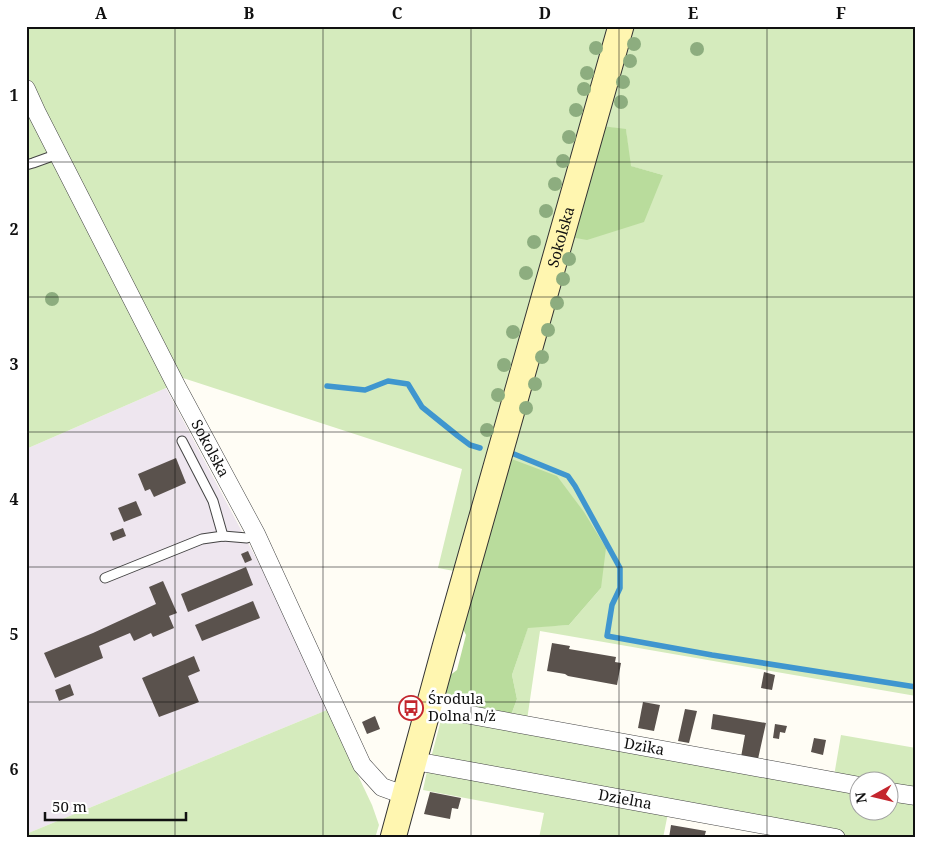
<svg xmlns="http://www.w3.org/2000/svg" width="942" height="864" font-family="'Noto Serif',serif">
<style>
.industrial{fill:#eee6ef}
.green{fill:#d5ebbd}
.forest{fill:#b9dc9c}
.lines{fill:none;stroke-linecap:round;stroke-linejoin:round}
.stream{stroke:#3f96cf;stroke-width:5.5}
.building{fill:#5a524d}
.lane-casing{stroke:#444;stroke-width:11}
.street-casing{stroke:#444;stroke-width:19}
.secondary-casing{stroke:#333;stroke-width:27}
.lane{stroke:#fff;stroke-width:9}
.street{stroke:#fff;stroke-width:18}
.secondary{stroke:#fff6b0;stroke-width:25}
.tree{fill:#8dad7f}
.grid{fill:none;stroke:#111;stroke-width:1;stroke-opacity:0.55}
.labels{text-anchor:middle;stroke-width:5;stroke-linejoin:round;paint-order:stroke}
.street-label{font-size:15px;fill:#111;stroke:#fff}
.poi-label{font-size:15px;fill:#111;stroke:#fff;text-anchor:start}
.neatline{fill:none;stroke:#111;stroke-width:2}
.grid-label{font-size:16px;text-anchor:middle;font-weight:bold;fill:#111}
</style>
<rect width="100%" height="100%" fill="#fffdf5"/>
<polygon class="industrial" points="166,388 284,611 327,710 26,834 26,449"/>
<g class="green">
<polygon points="26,26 608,26 454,571 438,568 462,469 183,378 166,388 26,449"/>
<polygon points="631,26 916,26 916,696 540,631 527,720 510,718 517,699 512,675 528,627 569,625 601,588 509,458 570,237 663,175 630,166 626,130 602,126"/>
<polygon points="327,710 372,805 379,825 375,838 26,838 26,834"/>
<polygon points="442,716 859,791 860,812 890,812 890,796 916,801 916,838 863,838 843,835 431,758"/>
<polygon points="841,735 916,748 916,791 890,786 890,782 864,781 834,776"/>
<polygon points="427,771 668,813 663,838 539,838 544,813 423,790"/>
</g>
<g class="forest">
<polygon points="602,126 626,129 631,166 663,175 644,222 587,240 570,237"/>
<polygon points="509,458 557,476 584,512 606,548 601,588 569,625 528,628 512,675 517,699 510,718 448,707 443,699 449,676 457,670 466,635 462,627"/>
</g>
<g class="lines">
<g class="stream">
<polyline points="327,386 365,390 388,381 408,384 422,407 458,436 470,445 480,448"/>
<polyline points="514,454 568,476 575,486 620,568 620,588 612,605 607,636 712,655 916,687"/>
</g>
</g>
<g class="building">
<polygon points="176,458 186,483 154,497 150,489 145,491 138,474"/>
<polygon points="136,501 142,515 124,522 118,508"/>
<polygon points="123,528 126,536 113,541 110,533"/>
<polygon points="248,551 252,560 245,563 241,554"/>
<polygon points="246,567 253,585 188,612 181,594"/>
<polygon points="163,581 177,613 169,616 174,628 153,637 151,633 134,641 130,633 99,646 103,658 55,678 44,653 93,633 156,604 149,587"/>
<polygon points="253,601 260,618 202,641 195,625"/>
<polygon points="552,643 570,646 569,649 616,657 615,662 621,663 617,685 568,676 565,674 547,671"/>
<polygon points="194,656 200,671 188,676 199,702 159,717 142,678"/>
<polygon points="764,672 775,675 772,690 761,688"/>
<polygon points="70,684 74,695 59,701 55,690"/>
<polygon points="643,702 660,705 654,731 638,728"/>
<polygon points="685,709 697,711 689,743 678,741"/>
<polygon points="713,714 766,723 758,759 741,757 745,735 711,729"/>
<polygon points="375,716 380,729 367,734 362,722"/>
<polygon points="775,724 787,726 785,733 780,732 779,739 773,738"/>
<polygon points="814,738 826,740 823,755 811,752"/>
<polygon points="430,792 461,798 458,809 452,808 450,819 424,814"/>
<polygon points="671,825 706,831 704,838 669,838"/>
</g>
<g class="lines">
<defs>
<g id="lane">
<polyline points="26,165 33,163 58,154"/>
<polyline points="182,441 213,501 223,536"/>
<polyline points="105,578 202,539 223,536 247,538 256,534"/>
</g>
<g id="street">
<path id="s1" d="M 26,89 L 36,111 L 177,387 L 256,534 L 362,765 L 382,787 L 404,795"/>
<path id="s2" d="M 429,706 L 443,710 L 860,786"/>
<path id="s3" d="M 414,759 L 426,763 L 836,838"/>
<polyline points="890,792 916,796"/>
</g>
<g id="secondary">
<path id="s4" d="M 393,838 L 445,647 L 621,26"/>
</g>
</defs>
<use href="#lane" class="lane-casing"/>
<use href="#street" class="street-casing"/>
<use href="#secondary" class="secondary-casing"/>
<use href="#lane" class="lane"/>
<use href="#street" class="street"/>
<use href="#secondary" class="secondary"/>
</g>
<g class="tree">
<circle cx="634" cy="44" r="7"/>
<circle cx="596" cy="48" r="7"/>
<circle cx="697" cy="49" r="7"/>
<circle cx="630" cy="61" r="7"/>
<circle cx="587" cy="73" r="7"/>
<circle cx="623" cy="82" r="7"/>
<circle cx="584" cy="89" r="7"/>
<circle cx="621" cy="102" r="7"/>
<circle cx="576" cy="110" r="7"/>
<circle cx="569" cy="137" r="7"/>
<circle cx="563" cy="161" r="7"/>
<circle cx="555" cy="184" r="7"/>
<circle cx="546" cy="211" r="7"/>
<circle cx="534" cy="242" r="7"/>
<circle cx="569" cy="259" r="7"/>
<circle cx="526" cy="273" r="7"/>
<circle cx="563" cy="279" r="7"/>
<circle cx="52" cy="299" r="7"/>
<circle cx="557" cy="303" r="7"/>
<circle cx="548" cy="330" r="7"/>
<circle cx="513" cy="332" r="7"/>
<circle cx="542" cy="357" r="7"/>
<circle cx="504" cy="365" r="7"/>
<circle cx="535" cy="384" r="7"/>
<circle cx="498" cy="395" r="7"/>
<circle cx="526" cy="408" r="7"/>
<circle cx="487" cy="430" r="7"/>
</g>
<path class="grid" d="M 175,26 L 175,838M 323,26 L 323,838M 471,26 L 471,838M 619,26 L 619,838M 767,26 L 767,838M 26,162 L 916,162M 26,297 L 916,297M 26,432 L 916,432M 26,567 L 916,567M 26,702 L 916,702"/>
<defs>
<symbol id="bus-ring" viewBox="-11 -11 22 22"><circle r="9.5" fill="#fff" stroke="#c4262e" stroke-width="1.5"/><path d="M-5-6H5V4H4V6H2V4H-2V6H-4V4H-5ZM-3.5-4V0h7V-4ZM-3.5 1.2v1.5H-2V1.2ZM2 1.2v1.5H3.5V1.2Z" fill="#c4262e"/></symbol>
</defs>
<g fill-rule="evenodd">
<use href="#bus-ring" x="397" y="694" width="28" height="28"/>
</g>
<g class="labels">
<g class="street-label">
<text dy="5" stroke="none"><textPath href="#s4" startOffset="624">Sokolska</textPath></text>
<text dy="5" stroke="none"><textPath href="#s1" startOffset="404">Sokolska</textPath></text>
<text dy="5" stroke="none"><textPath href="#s2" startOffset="219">Dzika</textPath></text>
<text dy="5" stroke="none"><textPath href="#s3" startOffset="215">Dzielna</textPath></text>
</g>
<g class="poi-label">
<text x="428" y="704">Środula<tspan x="428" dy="17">Dolna n/ż</tspan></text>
</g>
</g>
<rect width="942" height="864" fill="none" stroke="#ffffff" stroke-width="55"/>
<g transform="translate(874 796) rotate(262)"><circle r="24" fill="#ffffff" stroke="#a0a0a0"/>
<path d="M0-4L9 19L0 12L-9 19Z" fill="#c4262e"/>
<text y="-8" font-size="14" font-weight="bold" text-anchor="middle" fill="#111111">N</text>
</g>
<path d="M45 812v8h141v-8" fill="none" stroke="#111111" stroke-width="2.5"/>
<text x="52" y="812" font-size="15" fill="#111111" stroke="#ffffff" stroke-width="4" paint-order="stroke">50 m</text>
<rect x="28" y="28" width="886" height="808" class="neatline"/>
<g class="grid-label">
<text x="101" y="19">A</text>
<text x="249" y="19">B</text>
<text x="397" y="19">C</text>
<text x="545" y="19">D</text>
<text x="693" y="19">E</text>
<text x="841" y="19">F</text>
<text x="14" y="101">1</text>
<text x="14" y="235">2</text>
<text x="14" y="370">3</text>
<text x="14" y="505">4</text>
<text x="14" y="640">5</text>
<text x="14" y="775">6</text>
</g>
</svg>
